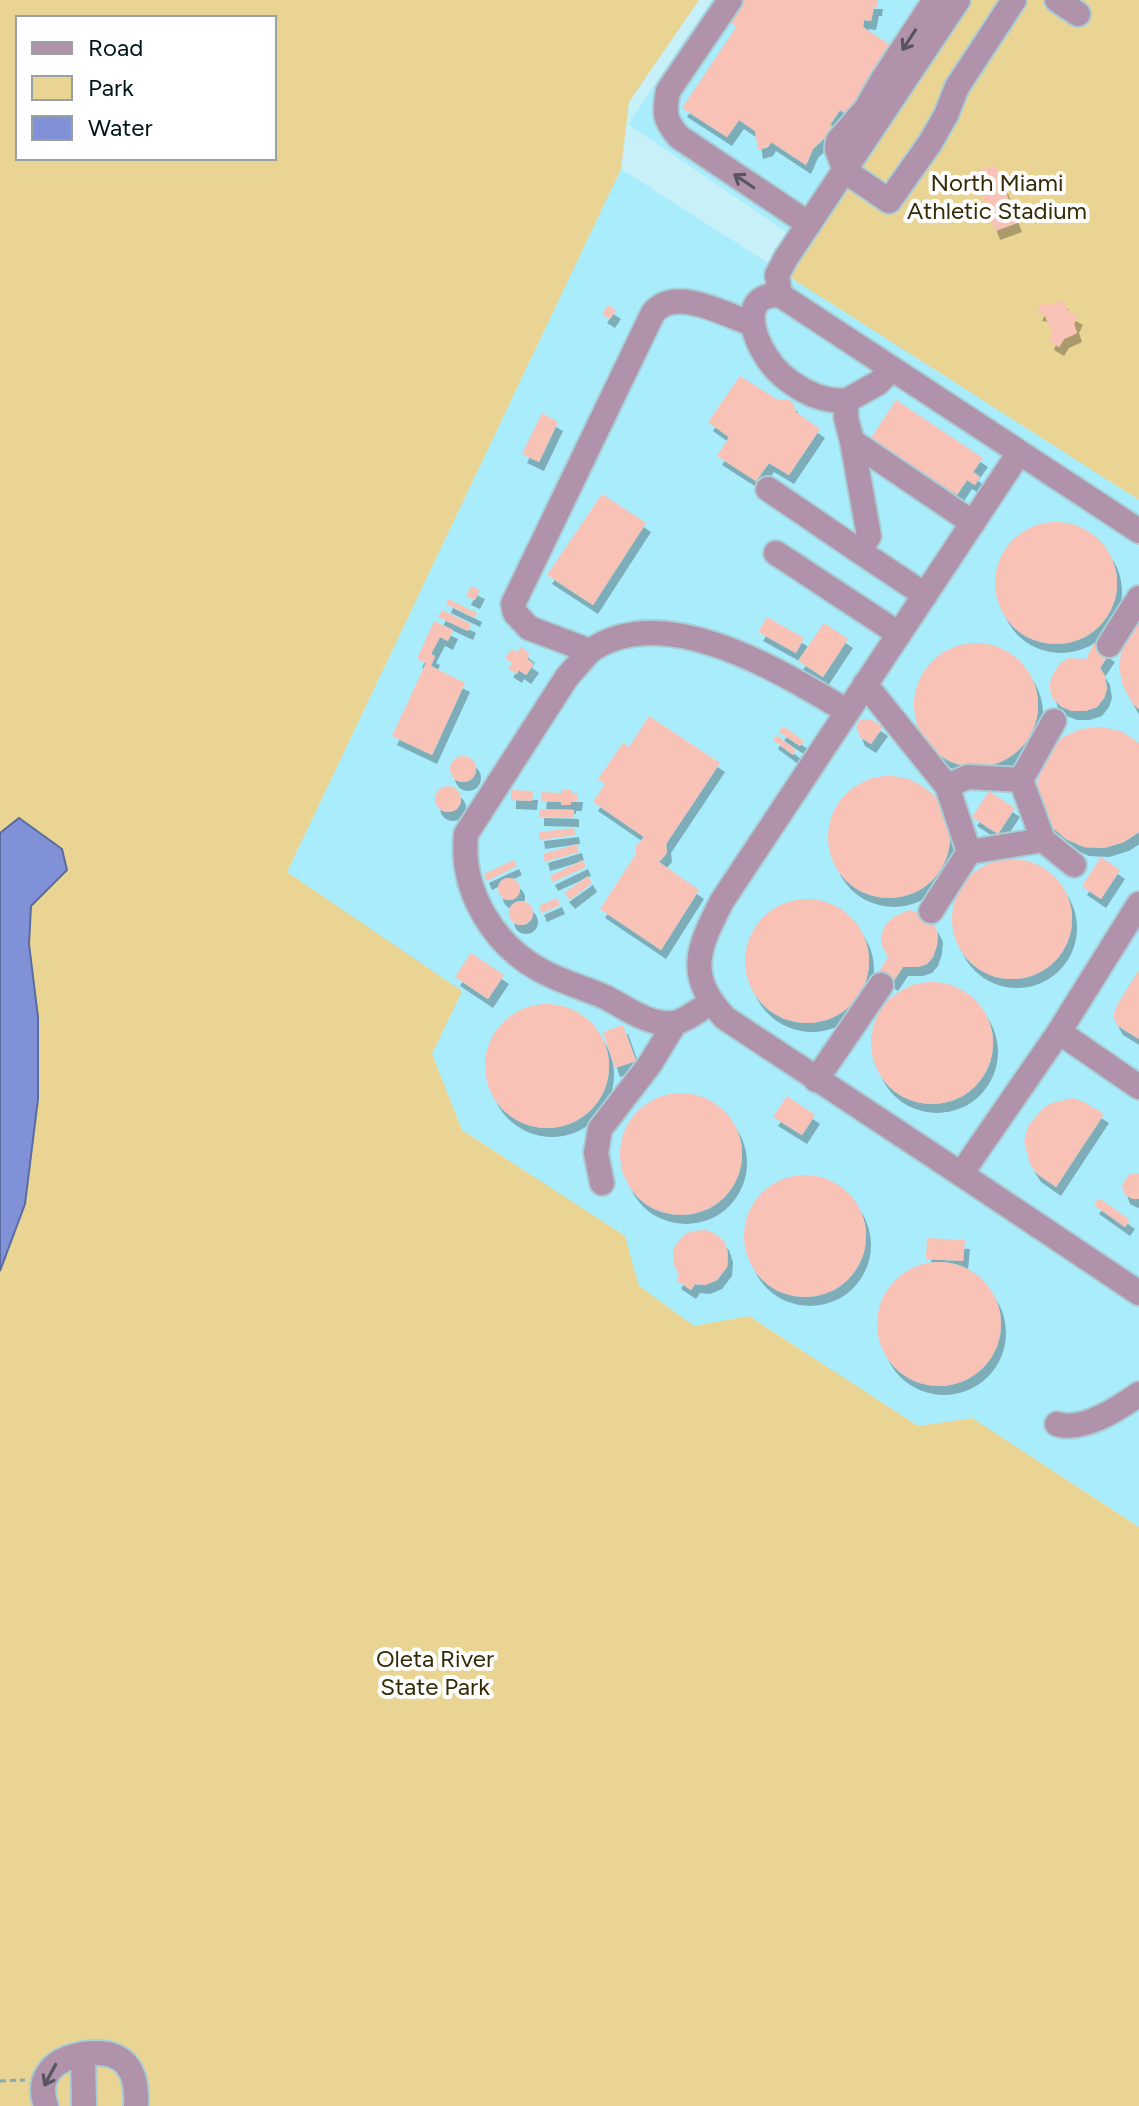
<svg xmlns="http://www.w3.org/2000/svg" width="1139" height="2106" font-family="Figtree,sans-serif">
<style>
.built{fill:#a9ecfb}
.green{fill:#e9d493;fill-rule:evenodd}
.water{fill:#8091d8;stroke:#5a6c9f;stroke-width:2}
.building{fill:#f9c2b6;filter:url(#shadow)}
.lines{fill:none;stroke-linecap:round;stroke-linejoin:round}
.minor-casing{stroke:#a8cdd5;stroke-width:28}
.path{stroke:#88aab2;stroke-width:3;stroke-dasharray:6 4;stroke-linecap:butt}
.minor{stroke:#b093aa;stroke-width:24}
.oneway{stroke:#585462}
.labels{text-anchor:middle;stroke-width:8;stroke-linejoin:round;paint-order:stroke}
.park-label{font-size:24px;fill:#362b05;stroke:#fff}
</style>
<defs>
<filter id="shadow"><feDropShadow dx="5" dy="9" stdDeviation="0" flood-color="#0004"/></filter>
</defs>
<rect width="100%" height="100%" fill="#c8f0f9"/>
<g class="built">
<polygon points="712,0 946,0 791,235 628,124"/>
<polygon points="621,169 1139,500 1139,1527 972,1418 918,1426 749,1316 694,1326 638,1286 624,1236 462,1130 432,1054 287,872"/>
</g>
<g class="green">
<path d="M 0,0 L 699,0 L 629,102 L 621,169 L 287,872 L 462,991 L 432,1054 L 462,1130 L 625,1236 L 639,1286 L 694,1326 L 749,1316 L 918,1426 L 972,1418 L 1139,1527 L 1139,2106 L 0,2106 ZM 18,18 L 274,18 L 274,158 L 18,158 Z"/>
<polygon points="957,0 1139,0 1139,500 785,274"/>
</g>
<polygon class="water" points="19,818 62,849 67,870 31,906 29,944 38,1017 38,1099 25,1204 0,1271 0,833"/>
<g class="building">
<polygon points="744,0 878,0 877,7 874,7 871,21 864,20 863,27 893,47 847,115 840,110 830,125 835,128 813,149 806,165 771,142 768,147 758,150 755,131 739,120 727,137 682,108 736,27 730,22"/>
<polygon points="996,165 1017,223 995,231 974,172"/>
<polygon points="1063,300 1067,310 1078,316 1074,324 1077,333 1064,339 1059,347 1049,341 1052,333 1044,313 1037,312 1042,302 1049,305"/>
<polygon points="608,305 616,310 610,319 602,314"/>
<polygon points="740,376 778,400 787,399 793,403 796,412 820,429 789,475 769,463 756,481 717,456 729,437 708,422"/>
<polygon points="896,400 983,458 973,472 980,477 975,485 967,480 957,495 871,438"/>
<polygon points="542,413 558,422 539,462 522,454"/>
<polygon points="602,494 646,523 593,605 547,575"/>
<circle cx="1056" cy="583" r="61"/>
<polygon points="471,586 480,590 475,600 466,596"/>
<polygon points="448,599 477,613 475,618 446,604"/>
<polygon points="442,610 471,624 468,631 438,617"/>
<polygon points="767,617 804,638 796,653 758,632"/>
<polygon points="434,621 453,630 448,641 440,637 431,654 435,656 431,666 465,683 432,755 392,736 426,663 417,659"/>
<polygon points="1139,621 1139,709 1133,704 1123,686 1119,667 1122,647 1131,629"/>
<polygon points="824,623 848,639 823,677 798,661"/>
<circle cx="976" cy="705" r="62"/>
<polygon points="1094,643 1110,653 1100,668 1105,676 1107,689 1104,698 1097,707 1085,711 1072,711 1062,707 1053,699 1049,687 1052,676 1060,663 1069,658 1086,659"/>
<polygon points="521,647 530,654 527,659 534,664 526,675 519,670 517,674 508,668 512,663 505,658 512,649 517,652"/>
<polygon points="649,716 720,763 666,844 667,853 659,862 699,890 661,950 600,909 636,854 636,846 644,837 593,802 605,784 598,779 623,743 629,747"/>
<polygon points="861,719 871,719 883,727 871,744 860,737 856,727"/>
<polygon points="783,726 804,741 800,746 779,732"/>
<polygon points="1101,727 1121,731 1139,743 1139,832 1124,842 1104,848 1084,847 1066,839 1051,826 1041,809 1037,789 1040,769 1049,751 1063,737 1081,729"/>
<polygon points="776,735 796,750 793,755 773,740"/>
<circle cx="463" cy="769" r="13"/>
<circle cx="889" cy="837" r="61"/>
<circle cx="448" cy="799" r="13"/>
<polygon points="511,790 533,791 532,801 511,800"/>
<polygon points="562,790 572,790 572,793 578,793 577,802 571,802 571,805 561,805 561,802 541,801 542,792 561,793"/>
<polygon points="989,791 1015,808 998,834 972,817"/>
<polygon points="539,809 574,810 574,818 539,817"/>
<polygon points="574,828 575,835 540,840 539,832"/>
<polygon points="577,844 579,852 545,862 543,854"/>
<polygon points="1101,857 1120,870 1101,899 1082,886"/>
<circle cx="1012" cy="919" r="60"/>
<polygon points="514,860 517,866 487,881 484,874"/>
<polygon points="583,860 586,867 553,882 550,876"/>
<polygon points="588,876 592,883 570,900 564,893"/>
<circle cx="509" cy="889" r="11"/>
<polygon points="557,898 560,905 542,913 539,906"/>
<circle cx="807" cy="961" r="62"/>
<circle cx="521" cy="913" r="12"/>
<polygon points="909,910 922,913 933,923 938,933 937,945 933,957 927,964 918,967 903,967 893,982 879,972 888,957 882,946 881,936 886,924 895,916"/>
<polygon points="471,953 504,975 488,999 455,977"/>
<polygon points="1139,970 1139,1039 1118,1026 1113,1017 1117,1005"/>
<circle cx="932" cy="1043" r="61"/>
<circle cx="547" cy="1066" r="62"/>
<polygon points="623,1025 636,1061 615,1068 603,1032"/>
<circle cx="681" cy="1154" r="61"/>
<polygon points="787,1096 815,1115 802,1135 773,1117"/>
<polygon points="1073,1098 1084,1102 1104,1114 1056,1187 1036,1173 1030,1164 1024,1141 1028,1126 1043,1108 1052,1103"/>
<polygon points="1136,1173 1139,1173 1139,1199 1133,1199 1125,1195 1122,1186 1128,1175"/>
<circle cx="805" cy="1236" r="61"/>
<polygon points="1099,1198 1130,1220 1125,1227 1094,1205"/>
<polygon points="706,1230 714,1233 724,1241 728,1253 727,1267 717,1280 705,1285 695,1284 691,1290 676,1280 679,1275 674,1265 673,1252 676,1244 685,1234 693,1231"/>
<polygon points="927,1238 965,1240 963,1261 926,1259"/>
<circle cx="939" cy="1324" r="62"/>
</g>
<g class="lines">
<defs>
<g id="minor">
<path d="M 730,0 L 668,91 C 664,113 664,120 679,137 L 809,224"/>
<polyline points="935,0 883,79 866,109 838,141 837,149 845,171 889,201 930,143 946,115 957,87 1014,0"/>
<polyline points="1057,0 1078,14"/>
<polyline points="780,295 777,275 786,258 958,0"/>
<path d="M 752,324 C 724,314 675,286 653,313 L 513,604 L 515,613 L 529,628 L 590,651 C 665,599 781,672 847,711"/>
<path d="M 846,401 C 830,401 817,398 803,390 C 789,382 774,370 766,356 C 752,334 740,294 780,295 L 1139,531"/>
<polyline points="852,441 846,418 846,401 878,383 892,369"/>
<path d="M 1019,453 L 722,901 C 698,948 685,975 725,1018 L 961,1174 L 1139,1293"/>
<polyline points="768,489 859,551"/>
<polyline points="776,553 899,634"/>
<polyline points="925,595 859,551 869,536 852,441 973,523"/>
<polyline points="1109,645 1139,598"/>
<path d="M 590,651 L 567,677 L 466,834 C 460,890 493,945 542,971 C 562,982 584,988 605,997 C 627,1008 647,1025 673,1023 C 684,1022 700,1009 710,1003"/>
<polyline points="865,684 947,786 969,852 931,911"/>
<polyline points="1054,721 1021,780 1043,840 1074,865"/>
<polyline points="947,786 968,777 1021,780"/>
<polyline points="969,852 1043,840"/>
<polyline points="1059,1032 1139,1087"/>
<polyline points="816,1080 881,985"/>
<polyline points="961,1174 1059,1032 1139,904"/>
<polyline points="602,1183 596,1153 600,1129 650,1064 675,1023"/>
<path d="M 1057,1424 C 1083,1432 1118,1409 1139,1394"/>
<polyline points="83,2054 84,2106"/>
<path d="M 46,2106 C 35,2075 56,2058 84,2054 C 124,2048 138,2069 136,2106"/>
</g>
</defs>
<use href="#minor" class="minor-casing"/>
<polyline class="path" points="0,2081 25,2080"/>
<use href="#minor" class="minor"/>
</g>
<defs><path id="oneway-shaft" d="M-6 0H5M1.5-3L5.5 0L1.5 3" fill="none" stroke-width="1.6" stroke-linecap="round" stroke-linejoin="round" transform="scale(2)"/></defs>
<g class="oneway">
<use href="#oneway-shaft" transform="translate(909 40) rotate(123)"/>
<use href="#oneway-shaft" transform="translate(744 181) rotate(-146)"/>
<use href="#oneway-shaft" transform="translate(50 2075) rotate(118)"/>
</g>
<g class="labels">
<g class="park-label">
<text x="997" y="191">North Miami<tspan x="997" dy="28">Athletic Stadium</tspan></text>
<text x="435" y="1667">Oleta River<tspan x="435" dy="28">State Park</tspan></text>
</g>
</g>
<rect x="16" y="16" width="260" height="144" fill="#ffffff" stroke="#99a1a3" stroke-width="2"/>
<rect x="32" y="42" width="40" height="12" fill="#b093aa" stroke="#99a1a3" stroke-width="2"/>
<text x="88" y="56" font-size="24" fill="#00151a">Road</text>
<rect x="32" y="76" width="40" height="24" fill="#e9d493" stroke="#99a1a3" stroke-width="2"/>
<text x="88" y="96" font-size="24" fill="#00151a">Park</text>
<rect x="32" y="116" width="40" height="24" fill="#8091d8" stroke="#99a1a3" stroke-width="2"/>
<text x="88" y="136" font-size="24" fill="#00151a">Water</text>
</svg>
